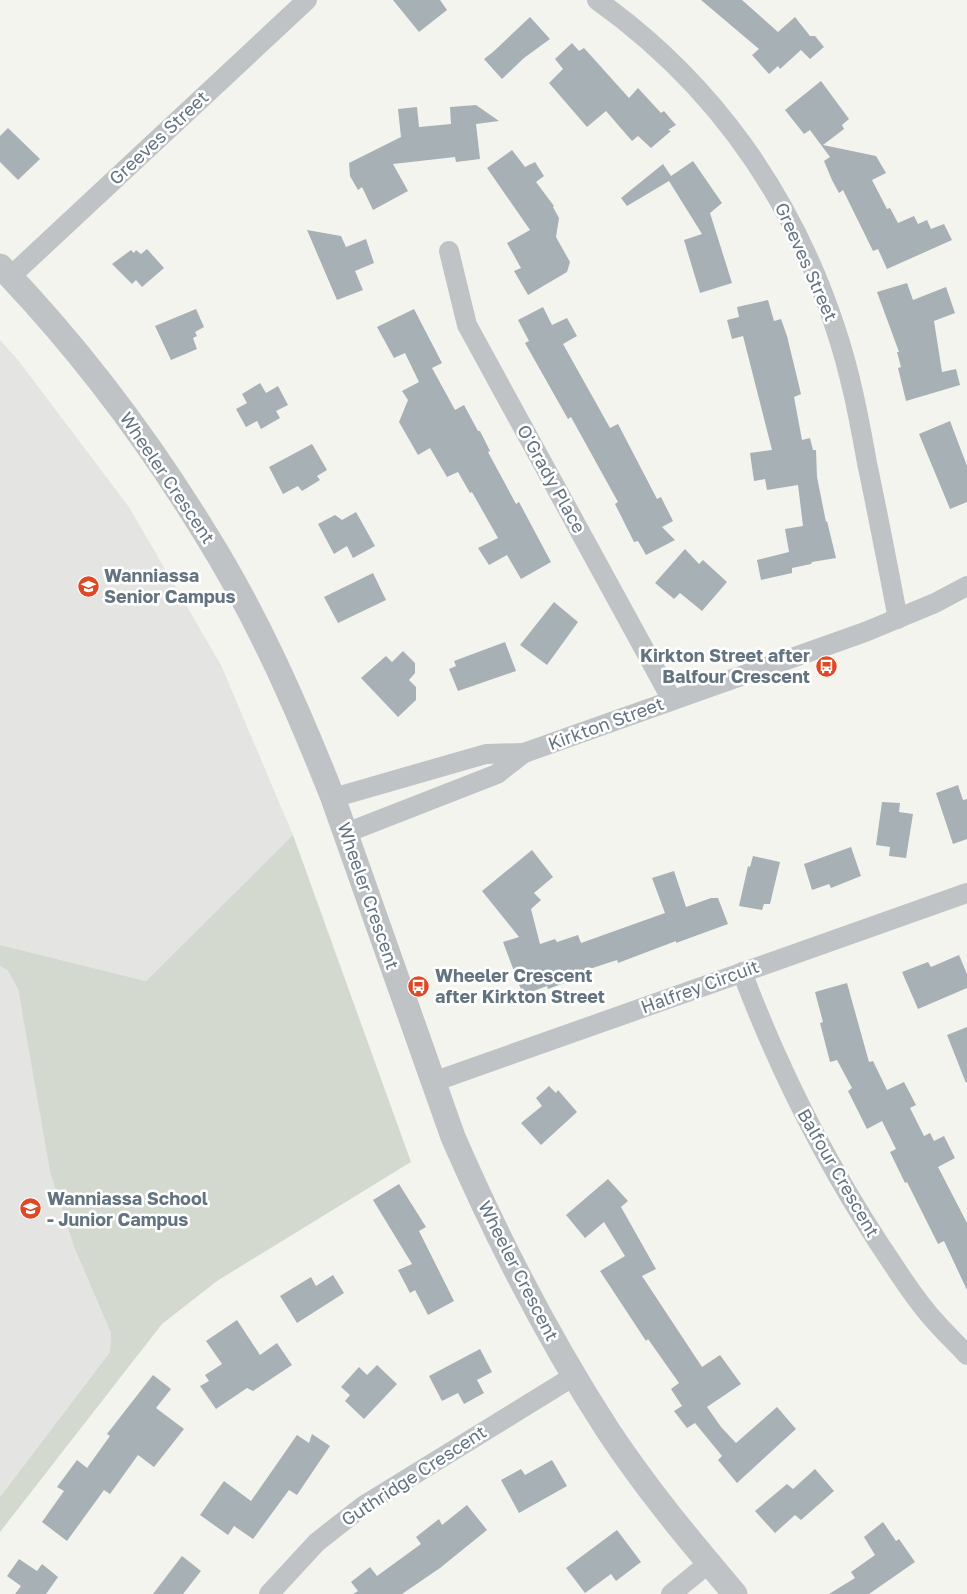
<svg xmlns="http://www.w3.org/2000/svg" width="967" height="1594" font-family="'Golos Text',sans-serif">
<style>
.built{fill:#e4e5e3}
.green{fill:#d3d9cf}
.building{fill:#a7b0b4}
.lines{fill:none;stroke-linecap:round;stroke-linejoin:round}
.minor{stroke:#bfc3c6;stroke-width:20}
.tertiary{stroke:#bfc3c6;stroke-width:25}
.labels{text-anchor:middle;stroke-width:5;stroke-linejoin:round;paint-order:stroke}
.street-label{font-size:18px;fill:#637480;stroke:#fff}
.poi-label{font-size:18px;font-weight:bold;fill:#637480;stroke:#fff;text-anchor:start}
</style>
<rect width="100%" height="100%" fill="#f4f4ef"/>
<g class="built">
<polygon points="0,340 18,360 129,507 221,665 293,835 146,981 0,945"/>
<polygon points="0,966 8,971 18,989 50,1172 74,1247 111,1333 110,1352 0,1497"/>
</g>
<polygon class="green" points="293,835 411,1162 217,1281 162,1324 0,1532 0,1497 110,1352 111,1333 74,1247 50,1172 18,989 8,971 0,966 0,945 146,981"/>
<g class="building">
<polygon points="393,0 440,0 447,10 419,32"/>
<polygon points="701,0 742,0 778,32 795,17 810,36 815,36 824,47 810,59 801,50 780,69 778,66 769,74 752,55 759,49"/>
<polygon points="530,17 550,39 524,58 502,79 484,59 493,52"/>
<polygon points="572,43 579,51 584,48 629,98 638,88 661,113 664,111 676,125 668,130 671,131 651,148 638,136 632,141 606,111 587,127 549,83 563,69 555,59"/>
<polygon points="821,81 849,119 842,125 844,129 823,145 876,156 886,173 872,180 887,209 890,208 898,223 914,216 918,224 927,220 931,229 944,224 952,240 887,269 878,249 873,251 843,190 839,193 832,180 824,161 830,157 810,130 804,134 785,110"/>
<polygon points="476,105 499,121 476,124 480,159 456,162 455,157 393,164 408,191 373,210 362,187 358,190 350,176 349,163 401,137 398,109 417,107 419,127 451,124 450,107"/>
<polygon points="8,128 40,159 18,180 0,162 0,136"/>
<polygon points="512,150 525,167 535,162 544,176 536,182 554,206 553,207 559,218 556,237 570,262 567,272 528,295 514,271 521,268 507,243 530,230 487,168"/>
<polygon points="693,161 722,203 710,213 732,283 700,293 684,240 702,234 669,181 627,206 621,198 663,164 671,176"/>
<polygon points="307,230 341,236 346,247 366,239 374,263 355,271 363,290 337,300"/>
<polygon points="147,249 164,268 142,287 136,280 132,284 112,264 131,250 134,253 136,250 141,254"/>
<polygon points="907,283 913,300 946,287 955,313 934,321 942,372 956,369 960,385 906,401 898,368 901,367 897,352 899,352 877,292"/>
<polygon points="768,300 774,321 781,319 787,336 801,394 794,397 802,440 810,438 813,450 816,450 817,477 826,522 827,521 836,558 812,562 811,564 792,568 792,573 761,580 757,560 789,552 785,529 803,526 798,485 767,490 765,479 754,481 750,453 772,450 743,336 732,339 727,320 739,317 737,307"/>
<polygon points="543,307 552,325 567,318 577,336 563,344 610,428 618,424 657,499 661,497 673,521 662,527 675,540 646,555 638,541 634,542 615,504 618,502 571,417 568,419 525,343 529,341 518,320"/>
<polygon points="196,309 204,327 195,332 197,336 193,338 197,349 171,360 155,326"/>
<polygon points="414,309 442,363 432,368 455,410 464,405 478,431 480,431 490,451 488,452 516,504 519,502 551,562 521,579 507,555 489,565 478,548 498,538 472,492 470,493 458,472 447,477 430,448 418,455 399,422 408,400 402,391 419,382 405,353 394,358 377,327"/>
<polygon points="260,383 266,393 278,386 288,405 276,411 280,418 261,429 257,421 246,427 236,409 247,403 242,394"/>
<polygon points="950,421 967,466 967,502 950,509 919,434"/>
<polygon points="312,444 327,470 317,476 320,480 302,491 298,486 283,494 269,467"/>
<polygon points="356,512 375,546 353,558 347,546 334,554 318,524 335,515 342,520"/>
<polygon points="685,549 699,564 703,560 727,582 702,611 680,593 674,599 655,583"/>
<polygon points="373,573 386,600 338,623 324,597"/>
<polygon points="554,602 578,622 547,665 520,645"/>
<polygon points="505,642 516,671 458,691 449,669 456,666 454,661"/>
<polygon points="403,651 415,663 415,673 409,680 416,687 416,700 398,717 361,678 386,656 392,662"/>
<polygon points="958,785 963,800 967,799 967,839 953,844 936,793"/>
<polygon points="882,802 900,803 899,812 913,814 906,858 889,856 890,847 876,845"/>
<polygon points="851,847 861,876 831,888 829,884 812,890 804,864"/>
<polygon points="532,850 553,877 534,893 541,900 531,909 540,944 555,939 557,942 578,935 581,943 665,913 652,878 674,871 686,907 711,898 718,898 728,924 676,943 676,941 618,963 617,960 571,975 573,980 548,989 547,986 523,995 503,942 519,937 482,891"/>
<polygon points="753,856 780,862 770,904 764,904 762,910 739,906 748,866 750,867"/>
<polygon points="959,955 967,974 967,988 918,1009 902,972 928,962 931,967"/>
<polygon points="847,983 869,1062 873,1061 887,1090 904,1082 916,1105 910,1108 924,1136 930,1133 934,1141 944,1136 955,1158 938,1167 967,1223 967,1290 944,1241 938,1244 907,1182 905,1183 890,1152 896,1149 882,1121 867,1129 848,1091 852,1088 837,1060 830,1062 820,1023 823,1022 815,992"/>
<polygon points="967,1027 967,1082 966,1083 947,1035"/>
<polygon points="549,1086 556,1093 558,1090 577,1112 541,1145 521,1123 542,1106 536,1098"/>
<polygon points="608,1179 628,1201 621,1207 656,1269 642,1276 702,1367 720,1355 741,1384 707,1407 721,1427 736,1443 777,1407 796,1429 737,1483 718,1460 722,1456 695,1423 687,1428 674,1411 682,1406 671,1389 679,1383 648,1339 646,1341 600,1271 625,1256 604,1222 585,1238 566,1215"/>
<polygon points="399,1184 426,1227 419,1231 454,1301 428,1315 415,1290 410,1293 398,1270 412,1264 373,1200"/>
<polygon points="333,1275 344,1293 297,1323 280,1296 311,1277 316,1286"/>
<polygon points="237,1320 260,1355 277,1343 292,1365 253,1391 247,1388 216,1409 200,1386 209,1381 205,1375 222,1364 206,1341"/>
<polygon points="480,1349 492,1372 477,1380 484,1393 464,1404 458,1393 442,1401 429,1376"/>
<polygon points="377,1365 397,1384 364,1419 345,1401 350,1395 341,1387 359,1367 367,1375"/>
<polygon points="153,1375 171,1389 156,1408 184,1429 154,1467 138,1455 110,1494 104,1490 67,1541 42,1522 64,1491 57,1487 77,1460 87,1468 110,1436 107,1434"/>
<polygon points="312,1434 330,1446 297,1495 289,1490 253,1539 234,1526 228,1535 200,1515 224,1481 251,1501 297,1435 309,1443"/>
<polygon points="552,1460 567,1486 519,1513 501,1480 521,1469 525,1475"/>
<polygon points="815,1469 834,1491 801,1520 795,1515 775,1533 755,1511 787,1484 793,1489"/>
<polygon points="467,1505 487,1530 440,1568 402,1594 353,1594 358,1591 351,1582 370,1567 377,1576 421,1544 416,1537 439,1519 442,1525"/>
<polygon points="883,1522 896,1541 899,1539 915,1562 869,1594 829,1594 855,1578 851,1572 875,1555 864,1537"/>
<polygon points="617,1530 641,1562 616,1581 611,1574 585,1593 566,1568"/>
<polygon points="182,1556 201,1571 183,1594 153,1594"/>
<polygon points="19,1559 37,1571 42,1564 58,1577 46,1594 15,1594 21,1586 7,1576"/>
</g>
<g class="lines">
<g class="minor">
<path d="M 597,0 C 712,82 791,194 835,327 C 850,371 859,418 867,463 C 878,515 888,567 898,619"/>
<polyline points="449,251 467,325 672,700"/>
<polyline points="10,277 307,0"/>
<polyline points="333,798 486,754 524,753"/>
<polyline points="346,833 497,774 524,753 865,632 935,603 967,586"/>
<path d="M 742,972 C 779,1070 823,1158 880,1245 C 897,1270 913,1297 933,1319 C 944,1332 956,1343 967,1355"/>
<polyline points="433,1082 967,893"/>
<polyline points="269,1594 317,1542 363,1506 574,1376"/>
<polyline points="671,1594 709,1563"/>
</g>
<path class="tertiary" d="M 0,266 C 78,347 146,437 205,533 C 257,616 297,707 333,798 L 453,1137 C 497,1238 547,1336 607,1429 C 645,1487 690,1541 735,1594"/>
</g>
<defs>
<symbol id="school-disc" viewBox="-11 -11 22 22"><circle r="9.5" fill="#e04823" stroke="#fff"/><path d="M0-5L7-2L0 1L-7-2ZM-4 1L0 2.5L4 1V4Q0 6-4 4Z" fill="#fff"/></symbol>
<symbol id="bus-disc" viewBox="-11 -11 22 22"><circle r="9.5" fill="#e04823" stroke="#fff"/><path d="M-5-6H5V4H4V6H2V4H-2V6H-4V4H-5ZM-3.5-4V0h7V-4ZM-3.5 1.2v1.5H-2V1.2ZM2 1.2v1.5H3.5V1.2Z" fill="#fff"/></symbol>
</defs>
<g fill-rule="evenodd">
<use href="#school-disc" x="76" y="574" width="25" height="25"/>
<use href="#bus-disc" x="814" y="654" width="25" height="25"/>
<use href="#bus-disc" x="406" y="974" width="25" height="25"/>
<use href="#school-disc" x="18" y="1196" width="25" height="25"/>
</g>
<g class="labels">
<g class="street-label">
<text transform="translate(159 138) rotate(-43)" y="6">Greeves Street</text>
<text transform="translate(806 262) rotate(66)" y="6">Greeves Street</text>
<text transform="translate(167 478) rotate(56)" y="6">Wheeler Crescent</text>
<text transform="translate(551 479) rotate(61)" y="6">O'Grady Place</text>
<text transform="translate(606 724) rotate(-20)" y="6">Kirkton Street</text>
<text transform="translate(368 896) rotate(71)" y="6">Wheeler Crescent</text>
<text transform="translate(700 987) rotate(-20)" y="6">Halfrey Circuit</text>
<text transform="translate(838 1173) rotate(60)" y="6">Balfour Crescent</text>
<text transform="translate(518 1271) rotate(63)" y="6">Wheeler Crescent</text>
<text transform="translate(414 1476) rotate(-33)" y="6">Guthridge Crescent</text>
</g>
<g class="poi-label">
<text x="104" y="582">Wanniassa<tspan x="104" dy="21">Senior Campus</tspan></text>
<text x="810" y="662" text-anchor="end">Kirkton Street after<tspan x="810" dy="21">Balfour Crescent</tspan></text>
<text x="435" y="982">Wheeler Crescent<tspan x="435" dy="21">after Kirkton Street</tspan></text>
<text x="47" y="1205">Wanniassa School<tspan x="47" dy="21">- Junior Campus</tspan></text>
</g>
</g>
</svg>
